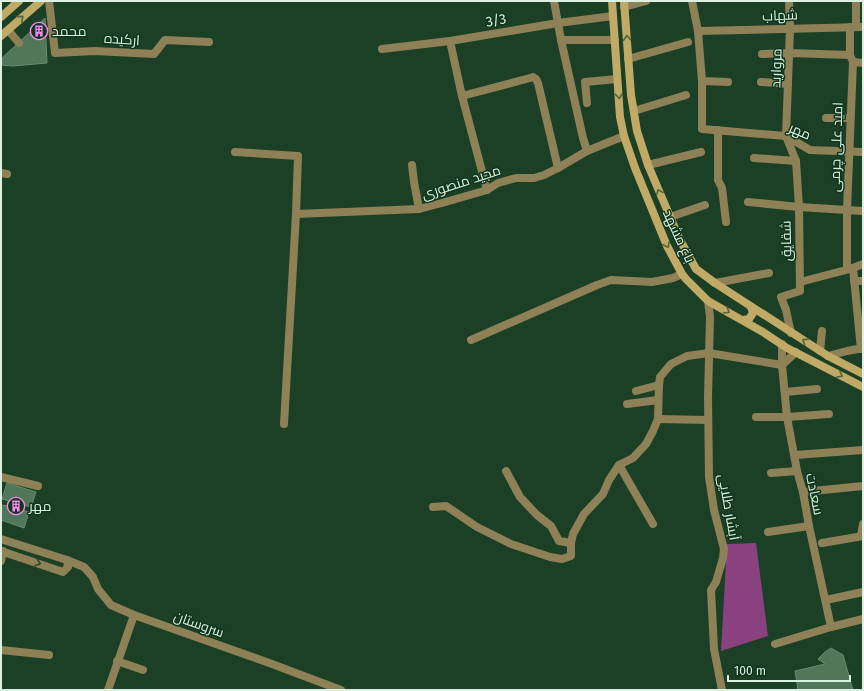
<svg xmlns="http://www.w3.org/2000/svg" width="864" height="691" font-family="'Fira Sans',Cairo,sans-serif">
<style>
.green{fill:#894180}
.building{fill:#51775b;stroke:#668d70}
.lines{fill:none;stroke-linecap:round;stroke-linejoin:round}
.minor{stroke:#8f8157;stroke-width:8}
.tertiary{stroke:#8f8157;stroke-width:8}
.secondary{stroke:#c1aa66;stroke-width:8}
.oneway{stroke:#56643a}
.oneway2{stroke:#2f482c}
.labels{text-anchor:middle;stroke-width:3;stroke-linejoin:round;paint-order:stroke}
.street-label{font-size:14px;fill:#dcf1e1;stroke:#0f351d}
.poi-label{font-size:14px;fill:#dcf1e1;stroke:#0f351d;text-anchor:start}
</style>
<rect width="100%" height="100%" fill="#1b4026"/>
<polygon class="green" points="756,543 768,636 721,651 727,544"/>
<g class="building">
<polygon points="45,18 47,63 13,66 1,65 1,59"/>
<polygon points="7,483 36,492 31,507 24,505 22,510 29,512 24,528 1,520 1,505 8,506 9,501 2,499"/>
<polygon points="831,648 843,655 853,690 798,690 795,671 825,664 818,659 825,652"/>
</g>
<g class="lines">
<g class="minor">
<polyline points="49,1 55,53 95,51 154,54 165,40 209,42"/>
<polyline points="554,1 561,40 583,138 587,151"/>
<polyline points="692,1 698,31 702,81 702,129 786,136 810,150 863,152"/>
<polyline points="789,1 790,28 786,136 796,161 799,207 800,291 781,297 786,310 791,333"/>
<polyline points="624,7 646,1"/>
<polyline points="856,27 856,1"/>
<polyline points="8,30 19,43"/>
<polyline points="698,31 863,27"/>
<polyline points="561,40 615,40"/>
<polyline points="450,41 462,96 487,190"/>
<polyline points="382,49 450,41 558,23 613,16"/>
<polyline points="762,54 789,53 850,55"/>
<polyline points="628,59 688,42"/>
<polyline points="853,62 863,63"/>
<polyline points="702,81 728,82"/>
<polyline points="761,82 788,84"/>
<polyline points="462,96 530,78 533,77 536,79 538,83 558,168"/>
<polyline points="587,103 585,82 617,79"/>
<polyline points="634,111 686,95"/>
<polyline points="826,118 850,118"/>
<polyline points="718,130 718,180 722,188 726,222"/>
<polyline points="235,152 298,156 296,214 284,424"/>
<polyline points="754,158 796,161"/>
<polyline points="412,165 414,182 419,209"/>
<polyline points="648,165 701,152"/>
<polyline points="1,173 7,174"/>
<polyline points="748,202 799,207 863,211"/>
<polyline points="296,214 419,209 442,203 487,190 498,183 516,178 534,178 544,175 558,168 587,151 624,136"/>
<polyline points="670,217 705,205"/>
<polyline points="853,268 861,349"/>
<polyline points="847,269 847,210 853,62 850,55 850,27"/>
<polyline points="854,281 863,281"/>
<polyline points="800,282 850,269 863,264"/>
<polyline points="715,283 769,273"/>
<polyline points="708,301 710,317 708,397 709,477 714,510 724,549 723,558 716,582 711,590 714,649 722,690"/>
<polyline points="471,340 597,285 611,280 652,282 673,278 682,274"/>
<polyline points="782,344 782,365 787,417 797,471 803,492 809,526 831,627"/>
<polyline points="820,351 822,331"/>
<polyline points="828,356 847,351 863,348"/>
<polyline points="782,365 796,352"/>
<polyline points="636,391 659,385"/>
<polyline points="785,392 817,389"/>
<polyline points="627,404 658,400"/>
<polyline points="756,417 787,417 829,414"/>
<polyline points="658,419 708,420"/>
<polyline points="795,455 863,450"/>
<polyline points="619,465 653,524"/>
<polyline points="506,471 520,497 537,515 551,526 559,541 571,543"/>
<polyline points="771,473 797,471"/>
<polyline points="1,477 38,486"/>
<polyline points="803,492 863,486"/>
<polyline points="433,507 446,506 477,527 511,544 550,557 562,559 571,556 571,543 573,534 584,514 603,494 609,480 619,465 633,458 646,444 653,431 658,419 659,385 660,377 671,364 687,356 709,353 782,365"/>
<polyline points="768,532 809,526"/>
<polyline points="861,536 863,524"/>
<polyline points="822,543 863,536"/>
<polyline points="67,560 84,567 93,577 98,589 111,605 134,615 272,664 341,690"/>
<polyline points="1,561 3,551"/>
<polyline points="826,600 863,592"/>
<polyline points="775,644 831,627 863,619"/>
<polyline points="1,650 49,655"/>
<polyline points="117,661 143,670"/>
<polyline points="108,690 134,615"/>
</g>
<polyline class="tertiary" points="1,539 67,560 68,567 63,572 1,551"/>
<g class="secondary">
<polyline points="612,1 620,117 624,136 635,168 667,246 682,274 686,279 708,301 763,332 787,348 863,387"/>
<polyline points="624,1 631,95 637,131 648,165 680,240 696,269 715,283 828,356 863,374"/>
<polyline points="1,17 19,1"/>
<polyline points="1,36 41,1"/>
<polyline points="743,320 749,319 753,313 751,307"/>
</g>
</g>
<defs><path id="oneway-chevron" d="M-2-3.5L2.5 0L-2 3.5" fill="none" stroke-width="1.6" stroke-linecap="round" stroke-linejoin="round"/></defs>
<g class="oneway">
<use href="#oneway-chevron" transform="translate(21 18) rotate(-41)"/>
<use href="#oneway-chevron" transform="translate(627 38) rotate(-94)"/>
<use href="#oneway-chevron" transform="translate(619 96) rotate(85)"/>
<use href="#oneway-chevron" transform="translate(659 192) rotate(-113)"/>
<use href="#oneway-chevron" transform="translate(667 245) rotate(65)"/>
<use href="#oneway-chevron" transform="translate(727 311) rotate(30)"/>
<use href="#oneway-chevron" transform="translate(805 341) rotate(-147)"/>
<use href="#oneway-chevron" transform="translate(840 375) rotate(28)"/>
</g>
<use class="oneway2" href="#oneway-chevron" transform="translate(38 563) rotate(19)"/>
<defs>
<symbol id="building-ring" viewBox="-11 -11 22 22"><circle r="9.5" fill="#0f351d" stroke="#f888ea" stroke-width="1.5"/><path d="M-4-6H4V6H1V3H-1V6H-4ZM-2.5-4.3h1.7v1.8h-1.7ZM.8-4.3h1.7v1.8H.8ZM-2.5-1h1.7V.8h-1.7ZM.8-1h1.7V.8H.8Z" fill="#f888ea"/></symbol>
</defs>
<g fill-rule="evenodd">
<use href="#building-ring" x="29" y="21" width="20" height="20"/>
<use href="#building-ring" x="6" y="496" width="20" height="20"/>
</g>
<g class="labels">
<g class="street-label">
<text transform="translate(780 15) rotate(-2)" y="5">شهاب</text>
<text transform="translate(496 20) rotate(-10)" y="5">3/3</text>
<text transform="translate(122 39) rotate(4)" y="5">ارکیده</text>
<text transform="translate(776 68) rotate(-88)" y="5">مروارید</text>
<text transform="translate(800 131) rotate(23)" y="5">مهر</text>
<text transform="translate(836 147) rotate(-88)" y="5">امید علی چرمی</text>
<text transform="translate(461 182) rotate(-18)" y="5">مجید منصوری</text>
<text transform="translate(679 236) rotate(65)" y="5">باغ مشهد</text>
<text transform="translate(786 241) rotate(-91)" y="5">شقایق</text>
<text transform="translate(815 494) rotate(78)" y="5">سعادت</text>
<text transform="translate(729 507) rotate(80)" y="5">آبشار طلایی</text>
<text transform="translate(199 624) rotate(20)" y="5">سروستان</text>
</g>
<g class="poi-label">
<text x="52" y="36">محمد</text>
<text x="29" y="511">مهر</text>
</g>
</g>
<rect width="864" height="691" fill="none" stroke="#dcf1e1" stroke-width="4"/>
<path d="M728 675v6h122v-6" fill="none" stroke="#dcf1e1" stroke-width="2"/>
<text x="734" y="675" font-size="12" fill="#dcf1e1" stroke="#0f351d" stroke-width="3" paint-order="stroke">100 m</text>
</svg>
